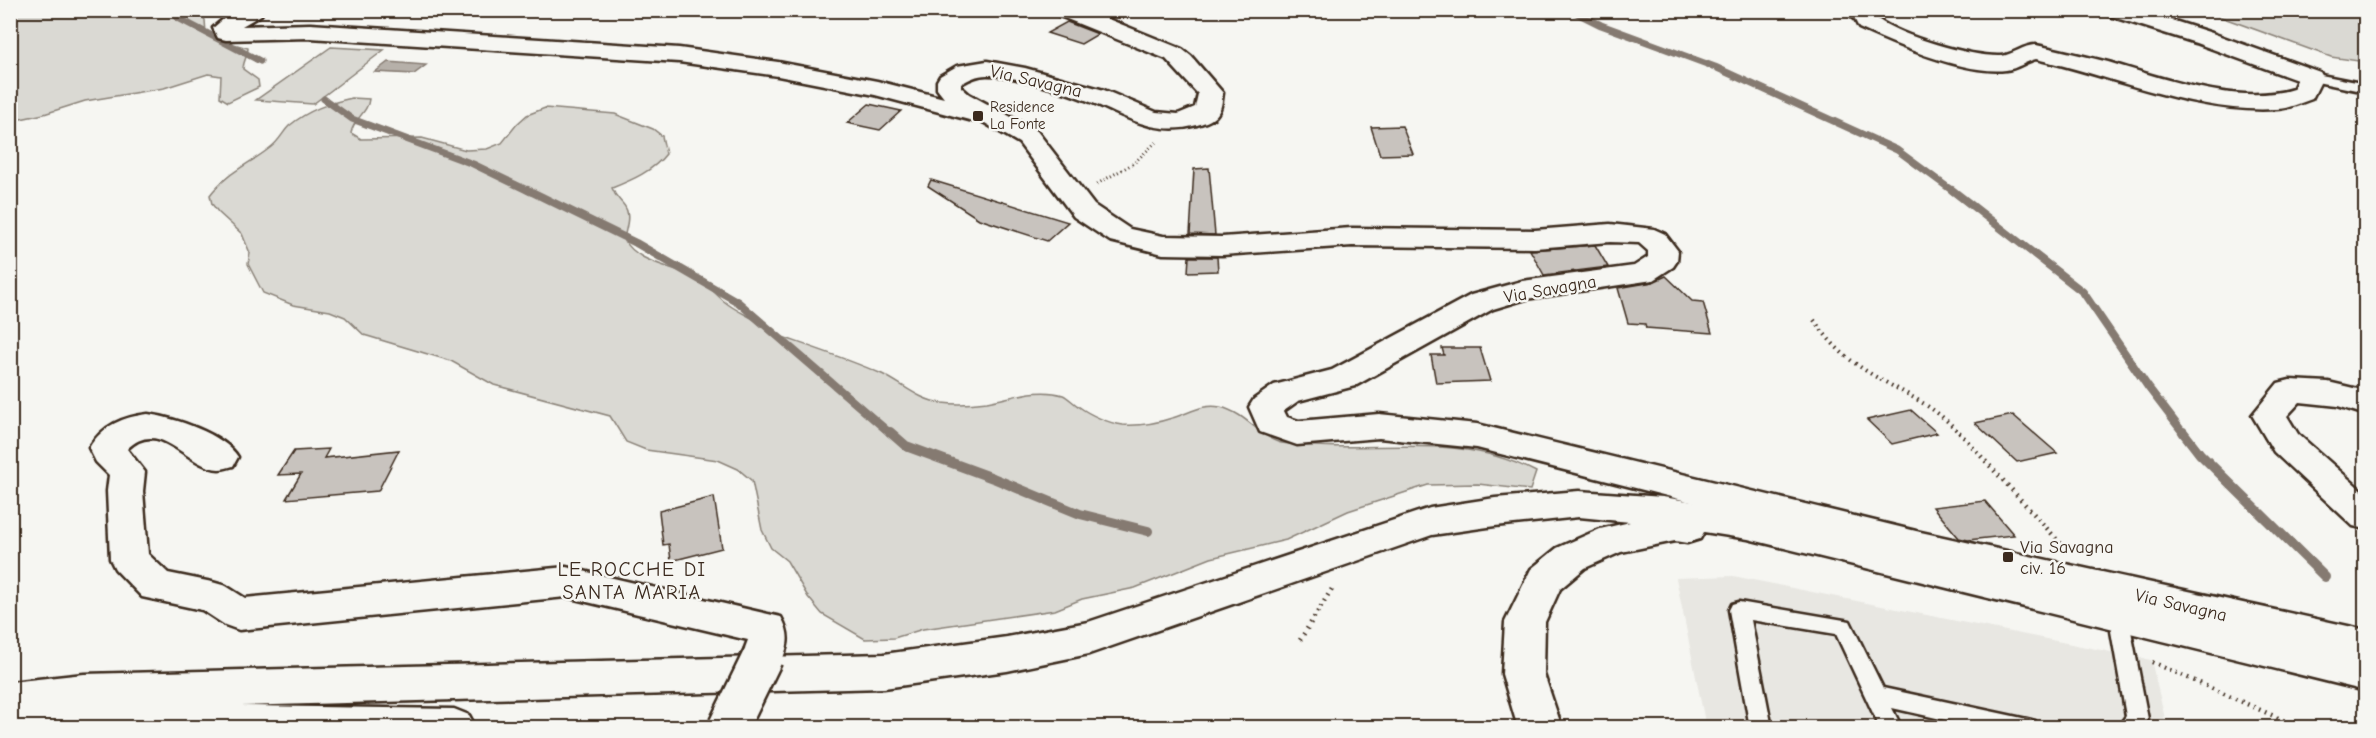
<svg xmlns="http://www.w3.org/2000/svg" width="2376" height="738" font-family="'Comic Neue',sans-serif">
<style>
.built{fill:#e8e7e2}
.green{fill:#dad9d3;stroke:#8a8278;stroke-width:1.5}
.water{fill:#b6b0a9;stroke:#857a71;stroke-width:1.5}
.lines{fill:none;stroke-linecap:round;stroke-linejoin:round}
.stream-far2{stroke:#857a71;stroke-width:7}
.stream-far1{stroke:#857a71;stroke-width:8}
.stream{stroke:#857a71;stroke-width:10}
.building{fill:#c8c3be;stroke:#3b2a1e;stroke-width:1.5}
.service-casing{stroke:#3b2a1e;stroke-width:5}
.minor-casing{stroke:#3b2a1e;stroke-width:5}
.motorway-casing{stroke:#3b2a1e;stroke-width:5}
.path-far2{stroke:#3b2a1e;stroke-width:3;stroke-dasharray:1 3;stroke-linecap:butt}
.path-far1{stroke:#3b2a1e;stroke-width:4;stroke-dasharray:1.5 4.5;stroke-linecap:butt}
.path{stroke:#3b2a1e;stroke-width:4.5;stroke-dasharray:1.5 5;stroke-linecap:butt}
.service{fill:#f6f6f2;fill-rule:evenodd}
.minor{fill:#f6f6f2;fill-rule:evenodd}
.motorway{fill:#f6f6f2;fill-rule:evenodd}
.minor-bridge-casing{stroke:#3b2a1e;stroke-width:44;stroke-linecap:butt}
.minor-bridge{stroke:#f6f6f2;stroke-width:39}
.poi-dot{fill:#3b2a1e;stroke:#f6f6f2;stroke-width:2}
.labels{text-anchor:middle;stroke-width:5;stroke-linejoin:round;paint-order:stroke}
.far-poi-label{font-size:15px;fill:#3b2a1e;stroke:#f6f6f2;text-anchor:start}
.street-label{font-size:18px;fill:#3b2a1e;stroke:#f6f6f2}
.poi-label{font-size:18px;fill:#3b2a1e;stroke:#f6f6f2;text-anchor:start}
.neighbourhood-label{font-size:20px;letter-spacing:1.5px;fill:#3b2a1e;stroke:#f6f6f2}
</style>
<rect width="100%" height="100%" fill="#f6f6f2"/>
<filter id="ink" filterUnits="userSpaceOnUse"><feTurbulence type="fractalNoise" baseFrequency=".0167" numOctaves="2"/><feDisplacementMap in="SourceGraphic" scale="12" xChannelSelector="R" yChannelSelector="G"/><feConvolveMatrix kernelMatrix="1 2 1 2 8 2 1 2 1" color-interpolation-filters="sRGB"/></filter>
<g filter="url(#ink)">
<polygon class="built" points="1733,576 2151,660 2167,727 1706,727 1676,578"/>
<g class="green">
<path d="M 11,10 L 199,11 L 205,20 L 206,33 L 213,38 L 248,48 C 248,56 243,61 243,69 L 258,80 L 259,87 L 228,102 L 220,97 L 221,76 L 208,74 L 164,88 L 85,101 L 44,114 L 11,121 Z"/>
<polygon points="2214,11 2365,11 2365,62 2331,57 2221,17"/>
<polygon points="331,47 384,50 313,104 256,100"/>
<path d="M 352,98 L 369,99 C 368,113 353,119 351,133 L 361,139 L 422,138 L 466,150 L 487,149 L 502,143 L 517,124 L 527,115 L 545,108 L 615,114 L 653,129 L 662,136 L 666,154 C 653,171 632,180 612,188 C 615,196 618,198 623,204 C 632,214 626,227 624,239 C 637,263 669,265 692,276 C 706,282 714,293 725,302 C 741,315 757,317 771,333 C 808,346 846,358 882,374 C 903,384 918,400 942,403 C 957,405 972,404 987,402 C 1012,398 1038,387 1063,395 C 1068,397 1073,403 1078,406 C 1090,415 1108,423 1123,425 C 1139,426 1157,423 1172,418 C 1188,414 1203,403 1220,407 C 1246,413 1259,436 1278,442 C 1284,444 1293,444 1300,445 C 1383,453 1457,431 1536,472 L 1530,490 L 1478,484 L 1428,485 L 1348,511 L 1286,540 L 1211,558 L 1135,588 L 1082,599 L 1055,610 L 923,629 L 894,638 L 865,639 L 822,614 L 808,597 L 787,561 L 771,548 L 762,530 L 752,481 L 738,469 L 718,460 L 646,450 L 626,442 L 610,416 L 494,385 L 451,361 L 364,335 L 345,317 L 330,311 L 293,305 L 263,293 L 248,264 L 250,253 L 242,234 L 218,212 L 212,204 L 210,195 C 226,173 250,164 271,147 C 279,141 283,132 289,126 C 308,110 329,103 352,98 Z"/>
</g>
<polygon class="water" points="388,62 426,65 414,74 375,72"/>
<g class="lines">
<g class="stream-far2">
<polyline points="174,10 178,18 260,61"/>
<polyline points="1571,10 1601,25 1715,67 1897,150 1954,192"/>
<polyline points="324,99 352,119 473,164 531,192"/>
</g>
<g class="stream-far1">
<polyline points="528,190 636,243 738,302 891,434"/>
<polyline points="1952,190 2083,292 2148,387 2184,434"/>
</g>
<g class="stream">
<polyline points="890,432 906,446 993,478 1080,514 1148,531"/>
<polyline points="2183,432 2200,454 2325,577"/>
</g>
</g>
<g class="building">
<polygon points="1067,22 1098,34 1081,44 1047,33"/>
<polygon points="869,104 901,111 880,130 847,123"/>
<polygon points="1402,126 1413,154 1380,155 1371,127"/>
<polygon points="1209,168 1215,235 1190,234 1194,169"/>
<polygon points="931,180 1068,222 1047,241 979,219 928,186"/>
<polygon points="1595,245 1608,267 1544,275 1530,250"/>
<polygon points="1189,257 1217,257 1218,271 1188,272"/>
<polygon points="1666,276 1692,301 1703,302 1712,333 1646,328 1645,324 1628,323 1618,288 1653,282"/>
<polygon points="1442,348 1480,348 1490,381 1436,383 1431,355 1444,355"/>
<polygon points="1911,410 1937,433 1892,444 1867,420"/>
<polygon points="2013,415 2057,453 2017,462 1975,423"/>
<polygon points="329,449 324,458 399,450 378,491 286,499 301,474 278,475 294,451"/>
<polygon points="714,497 722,548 671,561 669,544 663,545 659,511"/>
<polygon points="1985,501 2014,535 1968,540 1959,538 1933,507"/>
</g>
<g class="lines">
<defs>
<g id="service">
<polygon points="2311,73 2366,84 2366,92 2307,80 2305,77"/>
<polygon points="1739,602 1850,621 1883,688 2027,719 2035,721 2038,728 1981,728 1892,708 1902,728 1880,728 1836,634 1751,620 1772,728 1750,728 1729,610 1732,604"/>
<polygon points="2121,623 2128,625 2131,631 2148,719 2143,728 2117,728 2126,716 2111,631 2114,625"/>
</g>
<g id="minor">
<path d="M 234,10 L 264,10 L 261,15 L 242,26 L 310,24 L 679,48 L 778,62 L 877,81 L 944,98 L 937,89 L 937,81 L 940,76 L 957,66 L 987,61 L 1025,68 L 1104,90 L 1156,112 L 1178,114 L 1195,107 L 1198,94 L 1166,59 L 1057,15 L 1054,10 L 1086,10 L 1182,49 L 1191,56 L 1223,93 C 1222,99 1222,106 1219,111 C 1215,120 1206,122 1197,125 C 1155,137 1126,116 1088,101 C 1064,91 1012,75 987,75 C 977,75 969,79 961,84 L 961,87 L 969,94 L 1037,131 L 1094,205 L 1130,229 L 1163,236 L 1222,237 L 1352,228 L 1535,230 L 1610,224 L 1654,229 L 1665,234 L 1678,251 L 1677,261 L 1673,267 L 1653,280 L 1526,299 L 1493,309 L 1355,386 L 1298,401 L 1284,411 L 1287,417 L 1299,421 L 1379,414 L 1477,424 L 1916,531 L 2366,630 L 2366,664 L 1916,559 L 1477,448 L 1379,438 L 1297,445 L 1260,432 L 1249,407 L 1254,399 L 1274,385 L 1332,370 L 1471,295 L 1522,281 L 1634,266 L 1648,257 L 1648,251 L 1639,243 L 1610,242 L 1535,248 L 1352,246 L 1222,255 L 1163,254 L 1110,241 L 1074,217 L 1019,143 L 978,119 L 973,121 L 875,95 L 778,76 L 679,62 L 310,38 L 226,40 L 218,38 L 213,28 Z"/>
<path d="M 1843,10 L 1870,10 C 1874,13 1876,18 1879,20 C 1904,37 1971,57 2001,56 C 2013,55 2023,45 2036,45 C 2060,50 2084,56 2108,62 C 2162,78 2238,106 2293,89 L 2297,80 L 2196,43 L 2107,15 L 2104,10 L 2140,10 L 2212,33 L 2320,72 L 2323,77 L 2312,99 C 2300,103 2288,109 2276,109 C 2197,114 2112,76 2036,59 C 2026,61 2017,69 2006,70 C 1965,75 1896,45 1859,28 L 1855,20 Z"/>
<polygon points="2290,380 2328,382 2366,391 2366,415 2338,406 2300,402 2287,416 2298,434 2366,494 2366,529 2353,526 2274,452 2252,415 2278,383"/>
<path d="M 148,414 C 175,418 224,434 238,457 L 233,466 C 229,467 223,469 219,469 C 186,467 160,416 127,449 L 145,472 L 143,491 L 148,554 L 168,573 L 212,582 L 226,586 L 245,598 L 566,567 L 781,617 C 792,636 788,649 778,668 L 763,673 L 748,668 L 742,656 L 748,640 L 566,597 L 239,630 L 225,625 L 202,610 L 142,597 L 115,569 L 110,559 L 107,491 L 109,475 L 96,462 L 89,448 C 103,425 123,417 148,414 Z"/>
</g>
<polygon id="motorway" points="1579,491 1663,497 1748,511 2366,657 2366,691 1748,539 1704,532 1700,539 1687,543 1675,541 1621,552 1585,568 1560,589 1545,622 1544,674 1562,728 1518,728 1502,674 1505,622 1531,569 1557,548 1600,529 1630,522 1579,517 1495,526 1432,535 1089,654 1007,671 884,688 241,706 454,709 469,715 476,728 10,728 10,682 84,674 884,654 1007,637 1088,622 1430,508 1495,498"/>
</defs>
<use href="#service" class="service-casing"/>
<use href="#minor" class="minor-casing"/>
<use href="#motorway" class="motorway-casing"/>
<polyline class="path-far2" points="1097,184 1134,163 1156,142"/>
<path class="path-far1" d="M 1814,320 C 1826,337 1839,352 1856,364 C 1892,390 1928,398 1960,434"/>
<g class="path">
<polyline points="1959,432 2063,546"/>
<polyline points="1300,640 1333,587"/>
<polyline points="2152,662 2301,728"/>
</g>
<use href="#service" class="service"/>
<use href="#minor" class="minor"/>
<use href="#motorway" class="motorway"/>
<defs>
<polyline id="minor-bridge" points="728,728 763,656"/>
</defs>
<use href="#minor-bridge" class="minor-bridge-casing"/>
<use href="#minor-bridge" class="minor-bridge"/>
</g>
</g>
<g class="poi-dot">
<rect x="972" y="110" width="12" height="12" rx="3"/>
<rect x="2002" y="551" width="12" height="12" rx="3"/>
</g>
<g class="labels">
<g class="far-poi-label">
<text x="990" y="112">Residence<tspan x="990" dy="17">La Fonte</tspan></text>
</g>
<g class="street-label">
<text transform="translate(1036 81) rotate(13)" y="6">Via Savagna</text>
<text transform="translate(1550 289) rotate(-10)" y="6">Via Savagna</text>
<text transform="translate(2181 605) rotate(13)" y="6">Via Savagna</text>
</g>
<g class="poi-label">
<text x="2020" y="553">Via Savagna<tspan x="2020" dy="21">civ. 16</tspan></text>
</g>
<g class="neighbourhood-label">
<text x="632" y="576">LE ROCCHE DI<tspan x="632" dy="23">SANTA MARIA</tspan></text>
</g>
</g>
<rect width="2376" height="738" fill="none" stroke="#f6f6f2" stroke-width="36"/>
<rect x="18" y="18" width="2340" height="702" fill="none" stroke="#3b2a1e" stroke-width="2" filter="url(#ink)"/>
</svg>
